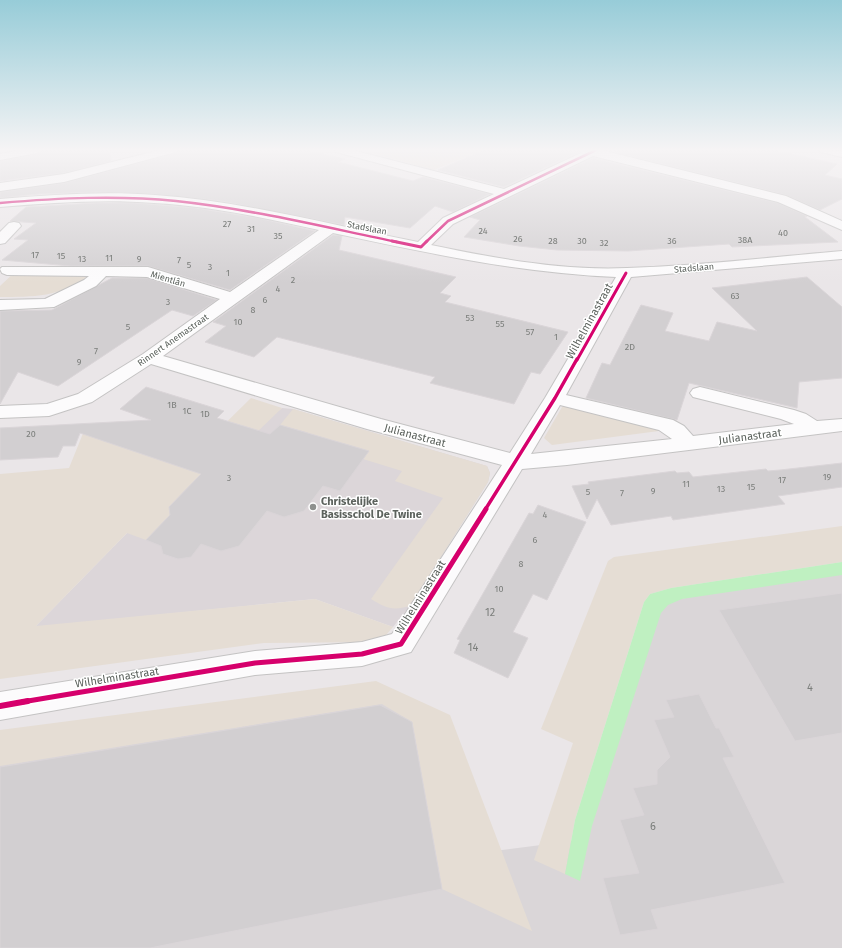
<svg xmlns="http://www.w3.org/2000/svg" width="842" height="948" font-family="'Fira Sans',sans-serif">
<style>
.industrial{fill:#dad6d8}
.education{fill:#dcd6d9}
.green{fill:#e5ddd4}
.water{fill:#bff0c1}
.building{fill:#d2cfd1;stroke:#dad5d8}
.lines{fill:none;stroke-linecap:round;stroke-linejoin:round}
.minor-casing{stroke:#c4c3c3;stroke-width:2}
.minor{fill:#fcfbfc;fill-rule:evenodd}
.cycleway-far4-casing{stroke:#fff;stroke-width:4}
.cycleway-far3-casing{stroke:#fff;stroke-width:5}
.cycleway-far2-casing{stroke:#fff;stroke-width:6}
.cycleway-far1-casing{stroke:#fff;stroke-width:8}
.cycleway-casing{stroke:#fff;stroke-width:8}
.cycleway-far4{stroke:#d6006c;stroke-width:2.5}
.cycleway-far3{stroke:#d6006c;stroke-width:3}
.cycleway-far2{stroke:#d6006c;stroke-width:3.5}
.cycleway-far1{stroke:#d6006c;stroke-width:5}
.cycleway{stroke:#d6006c;stroke-width:6}
.poi-dot{fill:#8e908e;stroke:#fff;stroke-width:1.5}
.labels{text-anchor:middle;stroke-width:3;stroke-linejoin:round;paint-order:stroke}
.number-label{font-size:9px;fill:#7b7e7b}
.far-street-label{font-size:9px;fill:#5c625d;stroke:#fff}
.street-label{font-size:11px;fill:#5c625d;stroke:#fff}
.poi-label{font-size:11px;font-weight:bold;fill:#5c625d;stroke:#fff;text-anchor:start}
.near-number-label{font-size:11px;fill:#7b7e7b}
</style>
<rect width="100%" height="100%" fill="#eae6e8"/>
<polygon class="industrial" points="842,569 842,948 0,948 0,748 374,692 433,719 470,854 580,840 658,603"/>
<polygon class="education" points="282,408 293,409 487,466 490,473 488,482 410,606 393,627 315,599 35,627 128,532"/>
<g class="green">
<polygon points="382,150 483,150 434,170 372,153"/>
<path d="M 15,272 L 88,276 C 62,297 32,297 0,297 L 0,286 Z"/>
<polygon points="251,398 282,408 200,487 190,485 169,507 170,515 146,540 127,533 36,626 315,599 393,627 380,642 264,643 0,679 0,474 69,468 84,431 193,455"/>
<polygon points="565,402 654,425 659,431 552,445 544,438"/>
<path d="M 293,409 L 487,466 L 490,473 L 488,482 L 410,606 C 392,611 386,608 371,599 L 443,498 L 395,481 L 402,471 L 363,459 L 369,451 L 343,443 L 338,448 L 306,432 L 280,425 Z"/>
<polygon points="842,526 842,562 671,588 650,594 644,602 575,820 565,874 534,860 573,743 541,729 608,561 614,557"/>
<polygon points="376,681 450,715 532,931 442,889 412,722 382,704 0,766 0,730"/>
</g>
<polygon class="water" points="842,562 842,575 682,599 668,605 661,613 592,826 580,881 565,874 575,820 644,602 650,594 671,588"/>
<g class="building">
<polygon points="44,150 110,150 111,161 64,173 0,181 0,161 37,154"/>
<polygon points="180,150 306,150 345,159 338,162 413,181 423,177 490,194 453,212 435,206 410,228 345,217 344,225 221,201 155,194 97,192 39,194 0,198 0,192 64,183 176,153"/>
<polygon points="484,150 578,150 579,152 504,187 438,170"/>
<polygon points="606,150 774,150 837,164 825,175 842,179 842,199 820,210 786,195"/>
<polygon points="593,158 778,203 807,216 805,217 838,242 732,247 729,244 628,251 557,250 519,246 464,237 480,220 470,217"/>
<polygon points="96,203 135,203 196,208 258,218 315,231 230,290 148,266 71,266 2,260 28,240 14,239 36,223 10,221 26,207"/>
<polygon points="333,235 342,236 339,250 456,277 440,293 451,296 445,302 568,332 540,374 531,372 514,404 430,383 435,377 277,337 254,357 205,342 226,326 213,322"/>
<polygon points="807,277 842,307 842,378 799,382 797,408 689,383 677,420 586,398 602,363 610,365 641,305 673,313 665,331 709,341 717,322 757,331 712,288"/>
<polygon points="112,278 147,278 217,300 193,316 172,310 58,386 18,372 0,404 0,311 52,310"/>
<polygon points="146,387 224,411 217,418 270,434 280,425 369,451 340,491 323,486 304,511 284,517 267,511 239,546 221,551 201,544 191,557 178,559 163,554 161,546 146,540 170,515 169,507 201,474 80,433 75,446 63,446 58,457 0,460 0,428 151,420 120,409"/>
<polygon points="842,463 842,487 778,496 785,504 673,520 671,516 611,525 597,499 587,519 572,486 589,484 588,482 675,471 677,473 689,472 693,477 766,469 768,471 780,470"/>
<polygon points="538,505 586,522 547,600 533,594 513,632 528,638 508,678 454,653 460,640 457,639 529,513 533,514"/>
<polygon points="842,593 842,733 795,741 719,610"/>
<polygon points="699,694 716,728 719,728 734,757 723,758 785,883 651,910 658,929 620,935 603,878 639,873 620,820 644,815 633,788 657,784 657,770 670,757 654,720 674,717 666,700"/>
<polygon points="380,705 412,722 442,889 150,948 0,948 0,767"/>
</g>
<g class="lines">
<defs>
<g id="minor">
<polygon points="20,150 43,150 37,153 0,160 0,154"/>
<polygon points="160,150 178,150 176,152 64,182 0,191 0,183 64,174"/>
<path d="M 335,150 L 352,150 L 504,189 L 581,153 L 579,150 L 601,150 L 786,196 L 842,221 L 842,230 L 778,202 L 593,156 L 453,224 L 431,245 C 494,258 562,271 627,268 C 699,266 771,257 842,251 L 842,259 L 631,277 L 566,395 L 673,420 L 684,426 L 693,436 L 794,424 L 781,419 L 693,397 L 690,393 L 693,389 L 700,387 L 794,410 L 806,414 L 817,421 L 842,419 L 842,431 L 567,465 L 522,469 L 411,652 L 362,666 L 255,675 L 0,720 L 0,692 L 255,651 L 362,642 L 392,634 L 502,465 L 367,429 L 151,364 L 92,402 L 49,416 L 0,418 L 0,406 L 47,404 L 78,394 L 143,354 L 220,299 L 147,277 L 106,276 L 96,286 L 54,307 L 0,310 L 0,300 L 45,299 L 84,280 L 89,276 L 7,275 L 2,273 L 0,269 L 2,267 L 148,267 L 230,292 L 319,230 C 265,218 210,206 154,203 C 103,199 51,203 0,207 L 0,199 C 51,195 103,191 155,195 C 243,201 331,225 418,242 L 443,218 L 494,194 L 336,152 ZM 333,233 C 428,253 518,273 616,277 L 545,398 L 510,453 L 381,419 L 163,356 ZM 560,405 L 659,430 L 672,439 L 531,454 Z"/>
<polygon points="819,150 842,151 842,157 821,152"/>
<polygon points="14,222 19,223 21,226 5,243 0,244 0,232 9,223"/>
</g>
</defs>
<use href="#minor" class="minor-casing"/>
<use href="#minor" class="minor"/>
<defs>
<g id="cycleway-far4">
<path d="M 0,203 C 59,198 117,195 176,201 C 251,209 324,227 397,242"/>
<polyline points="426,242 448,221 596,150"/>
</g>
<g id="cycleway-far3">
<polyline points="392,241 421,247 427,241"/>
<polyline points="577,360 626,273"/>
</g>
<polyline id="cycleway-far2" points="485,510 555,398 577,359"/>
<polyline id="cycleway-far1" points="22,702 255,663 362,654 401,644 486,509"/>
<polyline id="cycleway" points="0,706 28,701"/>
</defs>
<use href="#cycleway-far4" class="cycleway-far4-casing"/>
<use href="#cycleway-far3" class="cycleway-far3-casing"/>
<use href="#cycleway-far2" class="cycleway-far2-casing"/>
<use href="#cycleway-far1" class="cycleway-far1-casing"/>
<use href="#cycleway" class="cycleway-casing"/>
<use href="#cycleway-far4" class="cycleway-far4"/>
<use href="#cycleway-far3" class="cycleway-far3"/>
<use href="#cycleway-far2" class="cycleway-far2"/>
<use href="#cycleway-far1" class="cycleway-far1"/>
<use href="#cycleway" class="cycleway"/>
</g>
<linearGradient id="sky" x2="0" y2="1"><stop stop-color="#97ccd8"/><stop offset="0.53" stop-color="#f6f4f5"/><stop offset="1" stop-color="#f6f4f5" stop-opacity="0"/></linearGradient>
<rect width="842" height="283" fill="url(#sky)"/>
<circle class="poi-dot" cx="313" cy="507" r="4"/>
<g class="labels">
<g class="number-label">
<text x="227" y="227">27</text>
<text x="251" y="232">31</text>
<text x="483" y="234">24</text>
<text x="783" y="236">40</text>
<text x="278" y="239">35</text>
<text x="518" y="242">26</text>
<text x="745" y="243">38A</text>
<text x="553" y="244">28</text>
<text x="582" y="244">30</text>
<text x="672" y="244">36</text>
<text x="604" y="246">32</text>
<text x="35" y="258">17</text>
<text x="61" y="259">15</text>
<text x="109" y="261">11</text>
<text x="82" y="262">13</text>
<text x="139" y="262">9</text>
<text x="179" y="263">7</text>
<text x="189" y="268">5</text>
<text x="210" y="270">3</text>
<text x="228" y="276">1</text>
<text x="293" y="283">2</text>
<text x="278" y="292">4</text>
<text x="735" y="299">63</text>
<text x="265" y="303">6</text>
<text x="168" y="305">3</text>
<text x="253" y="313">8</text>
<text x="470" y="321">53</text>
<text x="238" y="325">10</text>
<text x="500" y="327">55</text>
<text x="128" y="330">5</text>
<text x="530" y="335">57</text>
<text x="556" y="340">1</text>
<text x="630" y="350">2D</text>
<text x="96" y="354">7</text>
<text x="79" y="365">9</text>
<text x="172" y="408">1B</text>
<text x="187" y="414">1C</text>
<text x="205" y="417">1D</text>
<text x="31" y="437">20</text>
<text x="827" y="480">19</text>
<text x="229" y="481">3</text>
<text x="782" y="483">17</text>
<text x="686" y="487">11</text>
<text x="751" y="490">15</text>
<text x="721" y="492">13</text>
<text x="653" y="494">9</text>
<text x="588" y="495">5</text>
<text x="622" y="496">7</text>
<text x="545" y="518">4</text>
<text x="535" y="543">6</text>
<text x="521" y="567">8</text>
<text x="499" y="592">10</text>
</g>
<g class="far-street-label">
<text transform="translate(367 228) rotate(11)" y="3">Stadslaan</text>
<text transform="translate(694 268) rotate(-5)" y="3">Stadslaan</text>
<text transform="translate(168 279) rotate(17)" y="3">Mientlân</text>
<text transform="translate(173 340) rotate(-35)" y="3">Rinnert Anemastraat</text>
</g>
<g class="street-label">
<text transform="translate(589 321) rotate(-61)" y="4">Wilhelminastraat</text>
<text transform="translate(415 435) rotate(15)" y="4">Julianastraat</text>
<text transform="translate(750 436) rotate(-7)" y="4">Julianastraat</text>
<text transform="translate(420 597) rotate(-58)" y="4">Wilhelminastraat</text>
<text transform="translate(117 677) rotate(-9)" y="4">Wilhelminastraat</text>
</g>
<g class="poi-label">
<text x="321" y="505">Christelijke<tspan x="321" dy="13">Basisschol De Twine</tspan></text>
</g>
<g class="near-number-label">
<text x="490" y="616">12</text>
<text x="473" y="651">14</text>
<text x="810" y="691">4</text>
<text x="653" y="830">6</text>
</g>
</g>
</svg>
